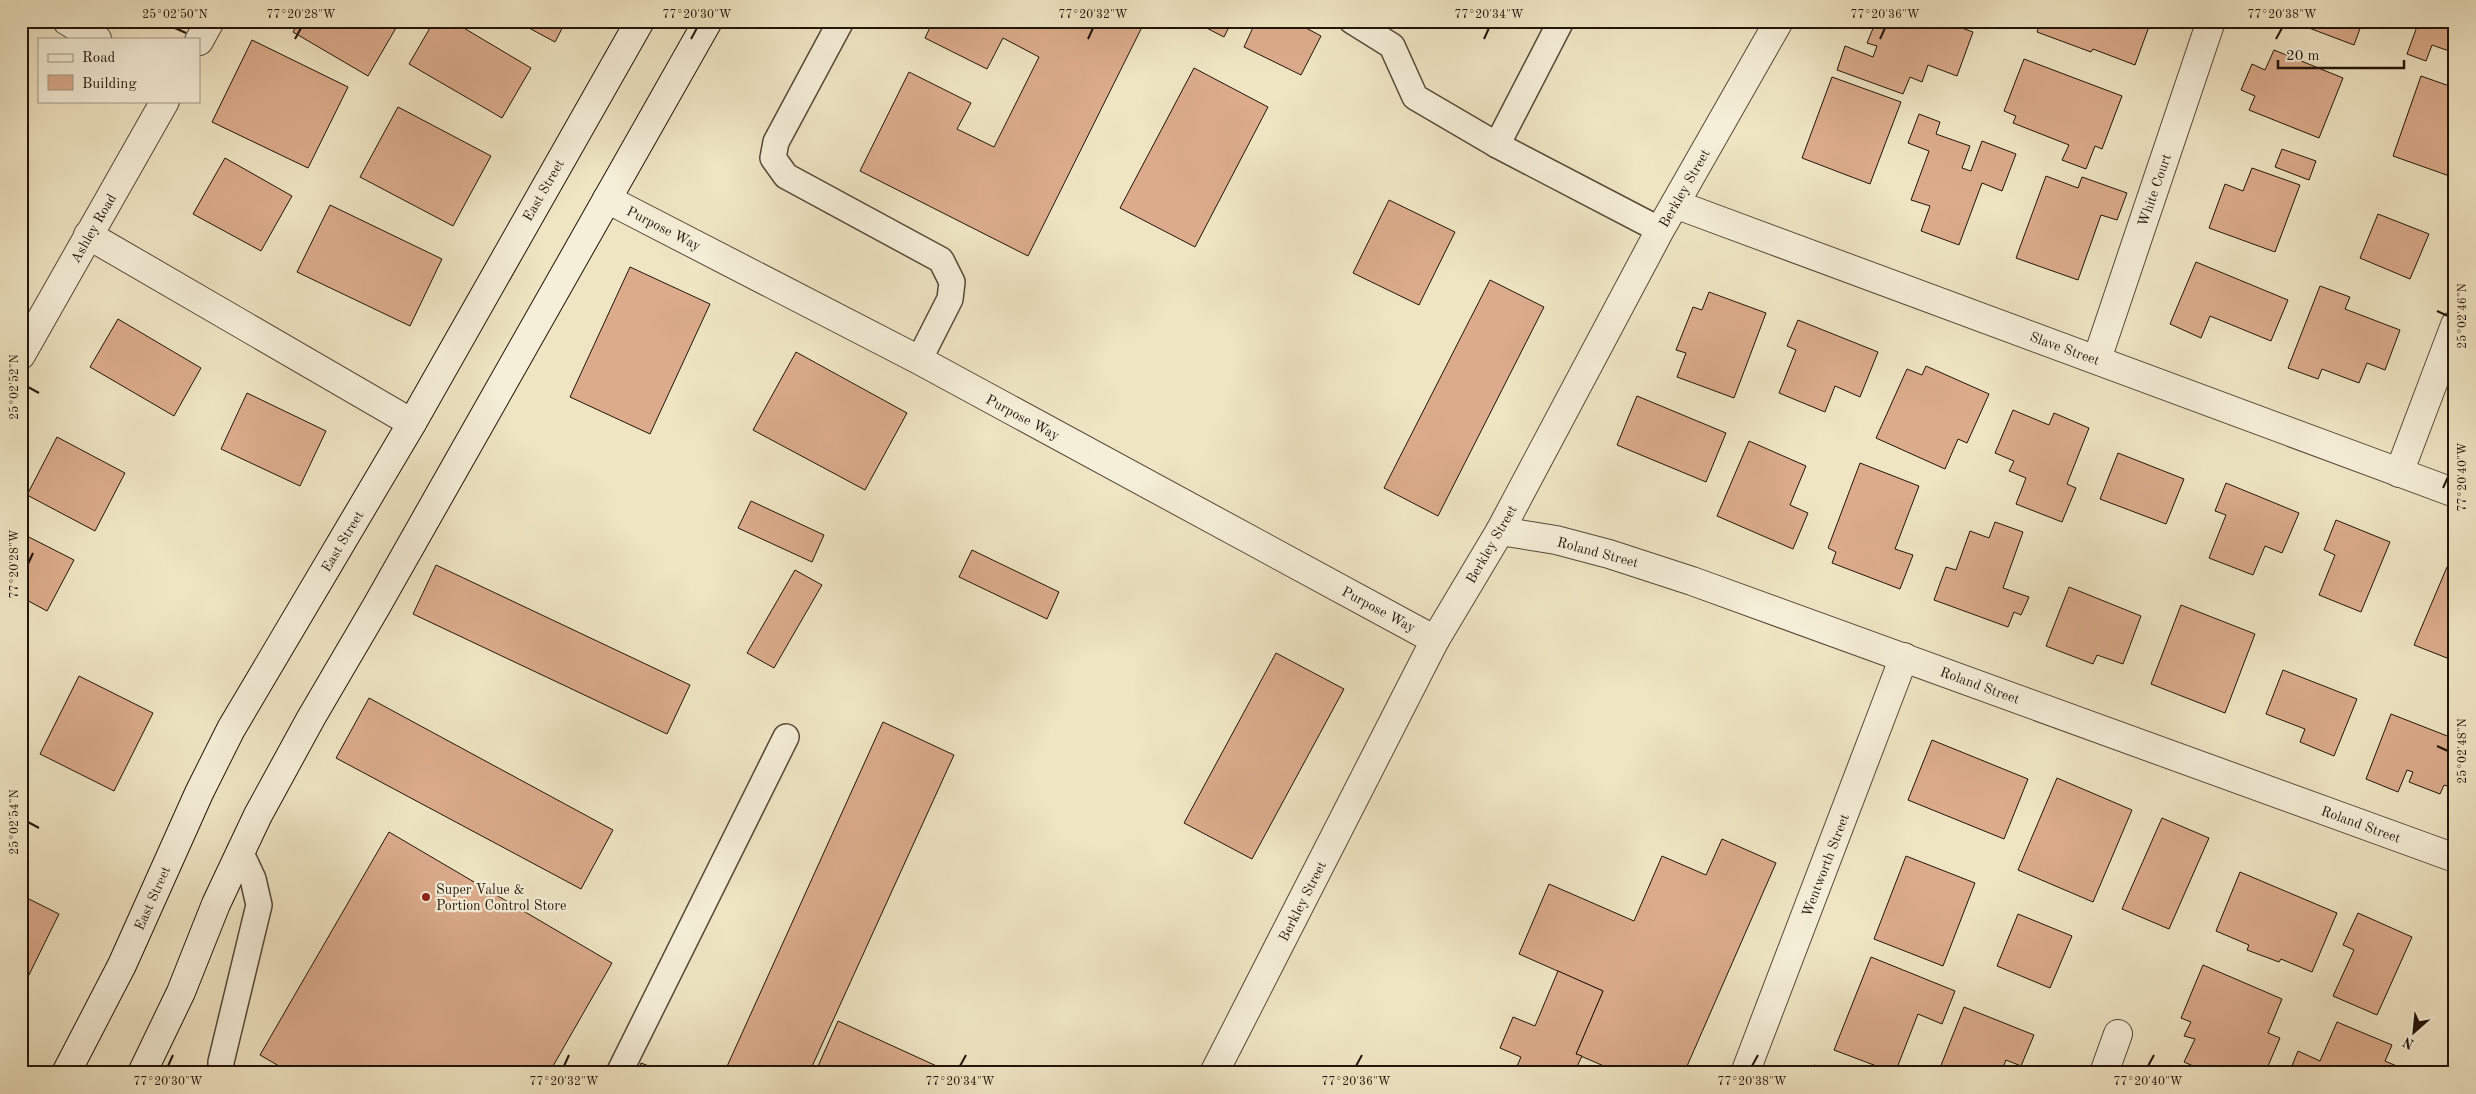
<svg xmlns="http://www.w3.org/2000/svg" width="2476" height="1094" font-family="'Old Standard TT',serif">
<style>
.building{fill:#dbab8b;stroke:#221509}
.lines{fill:none;stroke-linecap:round;stroke-linejoin:round}
.service-casing{stroke:#554938;stroke-width:28}
.minor-casing{stroke:#554938;stroke-width:30}
.secondary-casing{stroke:#221509;stroke-width:30}
.service{stroke:#f5eed8;stroke-width:25}
.minor{stroke:#f5eed8;stroke-width:28}
.secondary{stroke:#f5eed8;stroke-width:28}
.ticks{fill:none;stroke:#221509;stroke-width:2}
.poi-dot{fill:#8f2418;stroke:#f5eed8;stroke-width:2}
.labels{text-anchor:middle;stroke-width:4.5;stroke-linejoin:round;paint-order:stroke}
.street-label{font-size:14px;fill:#221509;stroke:#f5eed8}
.poi-label{font-size:14px;fill:#221509;stroke:#f5eed8;text-anchor:start}
.neatline{fill:none;stroke:#221509;stroke-width:2}
.ticks-label{font-size:12px;text-anchor:middle;fill:#221509}
</style>
<rect width="100%" height="100%" fill="#efe5c3"/>
<filter id="stains"><feTurbulence type="fractalNoise" baseFrequency=".004" numOctaves="4"/><feColorMatrix values="0 0 0 0 .2 0 0 0 0 .09 0 0 0 0 .02 0 0 0 .5 -.17"/></filter>
<radialGradient id="worn" r=".72"><stop offset=".6" stop-color="#630" stop-opacity="0"/><stop offset="1" stop-color="#630" stop-opacity=".3"/></radialGradient>
<g class="building">
<polygon points="299,21 400,21 368,76 293,32"/>
<polygon points="434,21 452,21 531,68 502,118 409,64"/>
<polygon points="516,21 566,21 555,42"/>
<polygon points="933,21 1145,21 1028,256 860,171 909,72 971,103 957,129 994,147 1039,57 1003,38 987,69 925,38"/>
<polygon points="1193,21 1232,21 1224,37"/>
<polygon points="1256,21 1293,21 1321,36 1301,75 1244,47"/>
<polygon points="1876,21 1942,21 1973,32 1957,76 1928,65 1922,82 1910,77 1903,94 1837,70 1845,46 1873,57 1877,46 1867,43"/>
<polygon points="2041,21 2151,21 2135,65 2093,49 2091,52 2037,32"/>
<polygon points="2302,21 2375,21 2373,26 2362,23 2354,45 2301,25"/>
<polygon points="2419,21 2455,21 2455,53 2432,45 2426,61 2407,54"/>
<polygon points="252,40 348,87 308,168 212,122"/>
<polygon points="2274,50 2343,78 2319,138 2249,110 2255,96 2241,90 2252,64 2265,70"/>
<polygon points="2024,59 2122,96 2102,149 2095,146 2086,169 2062,160 2069,145 2013,123 2016,116 2004,111"/>
<polygon points="1194,68 1268,107 1195,247 1120,208"/>
<polygon points="2421,76 2455,88 2455,178 2393,156"/>
<polygon points="1832,77 1901,102 1870,184 1802,158"/>
<polygon points="398,107 491,156 453,226 360,177"/>
<polygon points="1919,114 1940,122 1936,134 1970,146 1962,168 1971,171 1982,141 2016,154 2002,191 1982,183 1959,245 1921,231 1930,206 1911,200 1929,151 1908,143"/>
<polygon points="2282,149 2316,161 2309,180 2275,167"/>
<polygon points="225,158 292,196 261,251 193,214"/>
<polygon points="2252,168 2300,185 2275,252 2209,228 2225,184 2243,191"/>
<polygon points="2046,176 2078,188 2082,177 2127,193 2117,220 2101,215 2078,280 2016,258"/>
<polygon points="1389,200 1455,232 1419,305 1353,273"/>
<polygon points="330,205 442,259 410,326 297,272"/>
<polygon points="21,209 27,212 21,223"/>
<polygon points="2378,214 2429,234 2410,279 2360,258"/>
<polygon points="2196,262 2288,300 2271,341 2210,316 2201,338 2170,324"/>
<polygon points="630,267 710,304 650,434 570,397"/>
<polygon points="1490,280 1544,307 1438,516 1384,488"/>
<polygon points="2320,286 2350,297 2345,309 2400,330 2385,370 2367,363 2359,383 2322,369 2318,379 2288,368"/>
<polygon points="1709,292 1766,313 1734,398 1677,377 1686,353 1676,350 1693,307 1702,310"/>
<polygon points="118,319 201,368 174,416 90,367"/>
<polygon points="1798,320 1878,352 1860,397 1835,386 1825,412 1779,393 1796,350 1787,346"/>
<polygon points="796,352 907,413 865,490 753,430"/>
<polygon points="1926,366 1989,394 1967,443 1958,439 1945,469 1876,438 1907,369 1922,375"/>
<polygon points="247,393 326,431 300,486 221,449"/>
<polygon points="1637,396 1726,433 1706,482 1617,445"/>
<polygon points="2013,410 2049,425 2054,413 2089,428 2067,484 2076,488 2062,522 2016,504 2026,478 2009,471 2014,461 1995,453"/>
<polygon points="57,437 125,473 95,531 27,495"/>
<polygon points="1749,441 1806,466 1790,505 1808,513 1793,549 1717,516"/>
<polygon points="2118,453 2184,479 2166,524 2100,499"/>
<polygon points="1860,463 1919,486 1895,549 1913,555 1900,589 1832,563 1836,552 1828,548"/>
<polygon points="2226,483 2299,513 2282,553 2265,546 2253,575 2209,558 2226,515 2215,511"/>
<polygon points="751,501 824,535 812,562 738,528"/>
<polygon points="2336,520 2390,542 2361,612 2319,595 2335,555 2324,550"/>
<polygon points="1995,522 2023,532 2003,588 2029,597 2021,615 2014,612 2008,627 1934,600 1946,567 1956,570 1970,531 1989,538"/>
<polygon points="21,533 74,560 47,611 21,597"/>
<polygon points="972,550 1059,592 1047,619 959,577"/>
<polygon points="436,565 690,685 667,734 413,614"/>
<polygon points="2447,567 2455,571 2455,641 2447,658 2414,645"/>
<polygon points="795,570 822,585 774,668 747,653"/>
<polygon points="2069,587 2141,616 2123,664 2097,655 2093,664 2046,646"/>
<polygon points="2181,605 2255,634 2225,713 2151,684"/>
<polygon points="1276,653 1344,689 1252,859 1184,823"/>
<polygon points="2283,670 2357,699 2334,756 2300,742 2305,729 2266,714"/>
<polygon points="79,676 153,713 114,791 40,754"/>
<polygon points="369,698 613,830 581,889 336,758"/>
<polygon points="2391,714 2455,739 2453,788 2444,785 2440,794 2409,782 2413,772 2407,770 2398,792 2366,779"/>
<polygon points="883,722 954,755 809,1073 724,1073"/>
<polygon points="1932,740 2028,779 2004,839 1908,800"/>
<polygon points="2057,778 2132,810 2093,902 2018,870"/>
<polygon points="2162,818 2209,838 2169,929 2122,909"/>
<polygon points="389,832 612,963 549,1073 291,1073 260,1055"/>
<polygon points="1722,839 1776,863 1684,1073 1620,1073 1576,1054 1603,991 1519,954 1549,884 1634,921 1662,856 1706,875"/>
<polygon points="1906,856 1975,883 1943,966 1874,939"/>
<polygon points="2240,872 2337,913 2312,972 2281,959 2279,962 2247,950 2249,945 2216,931"/>
<polygon points="21,895 59,914 21,991"/>
<polygon points="2358,913 2412,937 2377,1015 2333,996 2354,950 2343,945"/>
<polygon points="2018,914 2072,936 2050,988 1997,966"/>
<polygon points="1871,957 1955,991 1942,1024 1918,1014 1895,1073 1834,1050"/>
<polygon points="2203,965 2282,999 2268,1033 2280,1038 2265,1073 2209,1073 2184,1062 2195,1039 2184,1036 2191,1022 2181,1018"/>
<polygon points="1558,971 1603,991 1576,1054 1582,1056 1574,1073 1514,1073 1521,1057 1500,1048 1513,1017 1535,1026"/>
<polygon points="1964,1007 2034,1035 2021,1066 2006,1060 2001,1073 1938,1073"/>
<polygon points="838,1021 941,1068 939,1073 815,1073"/>
<polygon points="2337,1022 2392,1045 2385,1061 2399,1067 2396,1073 2289,1073 2298,1051 2320,1061"/>
<polygon points="641,1063 667,1073 637,1073"/>
<polygon points="1814,1065 1834,1073 1811,1073"/>
</g>
<g class="lines">
<defs>
<g id="service">
<polyline points="841,21 776,142 773,158 786,176 941,260 952,282 950,299 919,360"/>
<polyline points="1352,21 1392,46 1415,97 1497,145 1660,230"/>
<polyline points="1497,145 1561,21"/>
<polyline points="221,1073 221,1062 259,905 253,879 240,851"/>
<polyline points="619,1073 786,737"/>
</g>
<g id="minor">
<polyline points="67,21 97,39"/>
<polyline points="199,41 210,21"/>
<polyline points="607,199 919,360 1435,640"/>
<polyline points="1675,204 2455,493"/>
<polyline points="88,235 412,423"/>
<polyline points="21,355 165,101"/>
<polyline points="2097,359 2211,21"/>
<polyline points="2399,473 2455,325"/>
<polyline points="1500,531 1556,540 1609,554 1692,581 2455,858"/>
<polyline points="1214,1073 1435,640 1500,531 1660,230 1779,21"/>
<polyline points="1745,1073 1904,657"/>
<polyline points="2104,1073 2118,1034"/>
</g>
<g id="secondary">
<polyline points="66,1073 122,965 199,793 231,729 412,423 640,21"/>
<polyline points="142,1073 181,992 216,904 258,815 311,718 376,607 708,21"/>
</g>
</defs>
<use href="#service" class="service-casing"/>
<use href="#minor" class="minor-casing"/>
<use href="#secondary" class="secondary-casing"/>
<use href="#service" class="service"/>
<use href="#minor" class="minor"/>
<use href="#secondary" class="secondary"/>
</g>
<path class="ticks" d="M 175,28 L 186,33M 295,39 L 301,28M 691,39 L 697,28M 1088,39 L 1093,28M 1484,39 L 1489,28M 1880,39 L 1885,28M 2276,39 L 2282,28M 2437,311 L 2448,316M 28,387 L 39,393M 2443,488 L 2448,477M 28,564 L 33,553M 2437,746 L 2448,751M 28,822 L 39,828M 168,1066 L 173,1055M 564,1066 L 569,1055M 960,1066 L 966,1055M 1356,1066 L 1362,1055M 1752,1066 L 1758,1055M 2148,1066 L 2154,1055"/>
<circle class="poi-dot" cx="426" cy="897" r="5"/>
<g class="labels">
<g class="street-label">
<text transform="translate(1684 188) rotate(-60)" y="5">Berkley Street</text>
<text transform="translate(543 190) rotate(-60)" y="5">East Street</text>
<text transform="translate(2154 190) rotate(-71)" y="5">White Court</text>
<text transform="translate(93 228) rotate(-60)" y="5">Ashley Road</text>
<text transform="translate(664 228) rotate(27)" y="5">Purpose Way</text>
<text transform="translate(2065 348) rotate(20)" y="5">Slave Street</text>
<text transform="translate(1023 417) rotate(28)" y="5">Purpose Way</text>
<text transform="translate(342 541) rotate(-59)" y="5">East Street</text>
<text transform="translate(1491 544) rotate(-60)" y="5">Berkley Street</text>
<text transform="translate(1598 552) rotate(15)" y="5">Roland Street</text>
<text transform="translate(1379 609) rotate(28)" y="5">Purpose Way</text>
<text transform="translate(1980 685) rotate(20)" y="5">Roland Street</text>
<text transform="translate(2361 824) rotate(20)" y="5">Roland Street</text>
<text transform="translate(1825 865) rotate(-69)" y="5">Wentworth Street</text>
<text transform="translate(152 898) rotate(-66)" y="5">East Street</text>
<text transform="translate(1302 901) rotate(-63)" y="5">Berkley Street</text>
</g>
<g class="poi-label">
<text x="436" y="894">Super Value &amp;<tspan x="436" dy="16">Portion Control Store</tspan></text>
</g>
</g>
<rect width="2476" height="1094" fill="none" stroke="#efe5c3" stroke-width="55"/>
<rect x="38" y="38" width="162" height="65" fill="#f5eed8" stroke="#a19785"/>
<rect x="48" y="54" width="25" height="8" fill="#f5eed8" stroke="#a19785"/>
<text x="82" y="62" font-size="15" fill="#221509">Road</text>
<rect x="48" y="75" width="25" height="15" fill="#dbab8b" stroke="#a19785"/>
<text x="82" y="88" font-size="15" fill="#221509">Building</text>
<g transform="translate(2414 1032) rotate(207)" stroke="#f5eed8" stroke-width="4" paint-order="stroke">
<path d="M0-4L9 19L0 12L-9 19Z" fill="#221509"/>
<text y="-8" font-size="14" font-weight="bold" text-anchor="middle" fill="#221509">N</text>
</g>
<path d="M2278 60v8h126v-8" fill="none" stroke="#221509" stroke-width="2.5"/>
<text x="2286" y="60" font-size="15" fill="#221509" stroke="#f5eed8" stroke-width="4" paint-order="stroke">20 m</text>
<rect x="28" y="28" width="2420" height="1038" class="neatline"/>
<g class="ticks-label">
<text x="175" y="18">25°02'50"N</text>
<text x="301" y="18">77°20'28"W</text>
<text x="697" y="18">77°20'30"W</text>
<text x="1093" y="18">77°20'32"W</text>
<text x="1489" y="18">77°20'34"W</text>
<text x="1885" y="18">77°20'36"W</text>
<text x="2282" y="18">77°20'38"W</text>
<text transform="translate(2462 316) rotate(-90)" y="4">25°02'46"N</text>
<text transform="translate(14 387) rotate(-90)" y="4">25°02'52"N</text>
<text transform="translate(2462 477) rotate(-90)" y="4">77°20'40"W</text>
<text transform="translate(14 564) rotate(-90)" y="4">77°20'28"W</text>
<text transform="translate(2462 751) rotate(-90)" y="4">25°02'48"N</text>
<text transform="translate(14 822) rotate(-90)" y="4">25°02'54"N</text>
<text x="168" y="1085">77°20'30"W</text>
<text x="564" y="1085">77°20'32"W</text>
<text x="960" y="1085">77°20'34"W</text>
<text x="1356" y="1085">77°20'36"W</text>
<text x="1752" y="1085">77°20'38"W</text>
<text x="2148" y="1085">77°20'40"W</text>
</g>
<rect width="100%" height="100%" filter="url(#stains)"/>
<rect width="100%" height="100%" fill="url(#worn)"/>
</svg>
